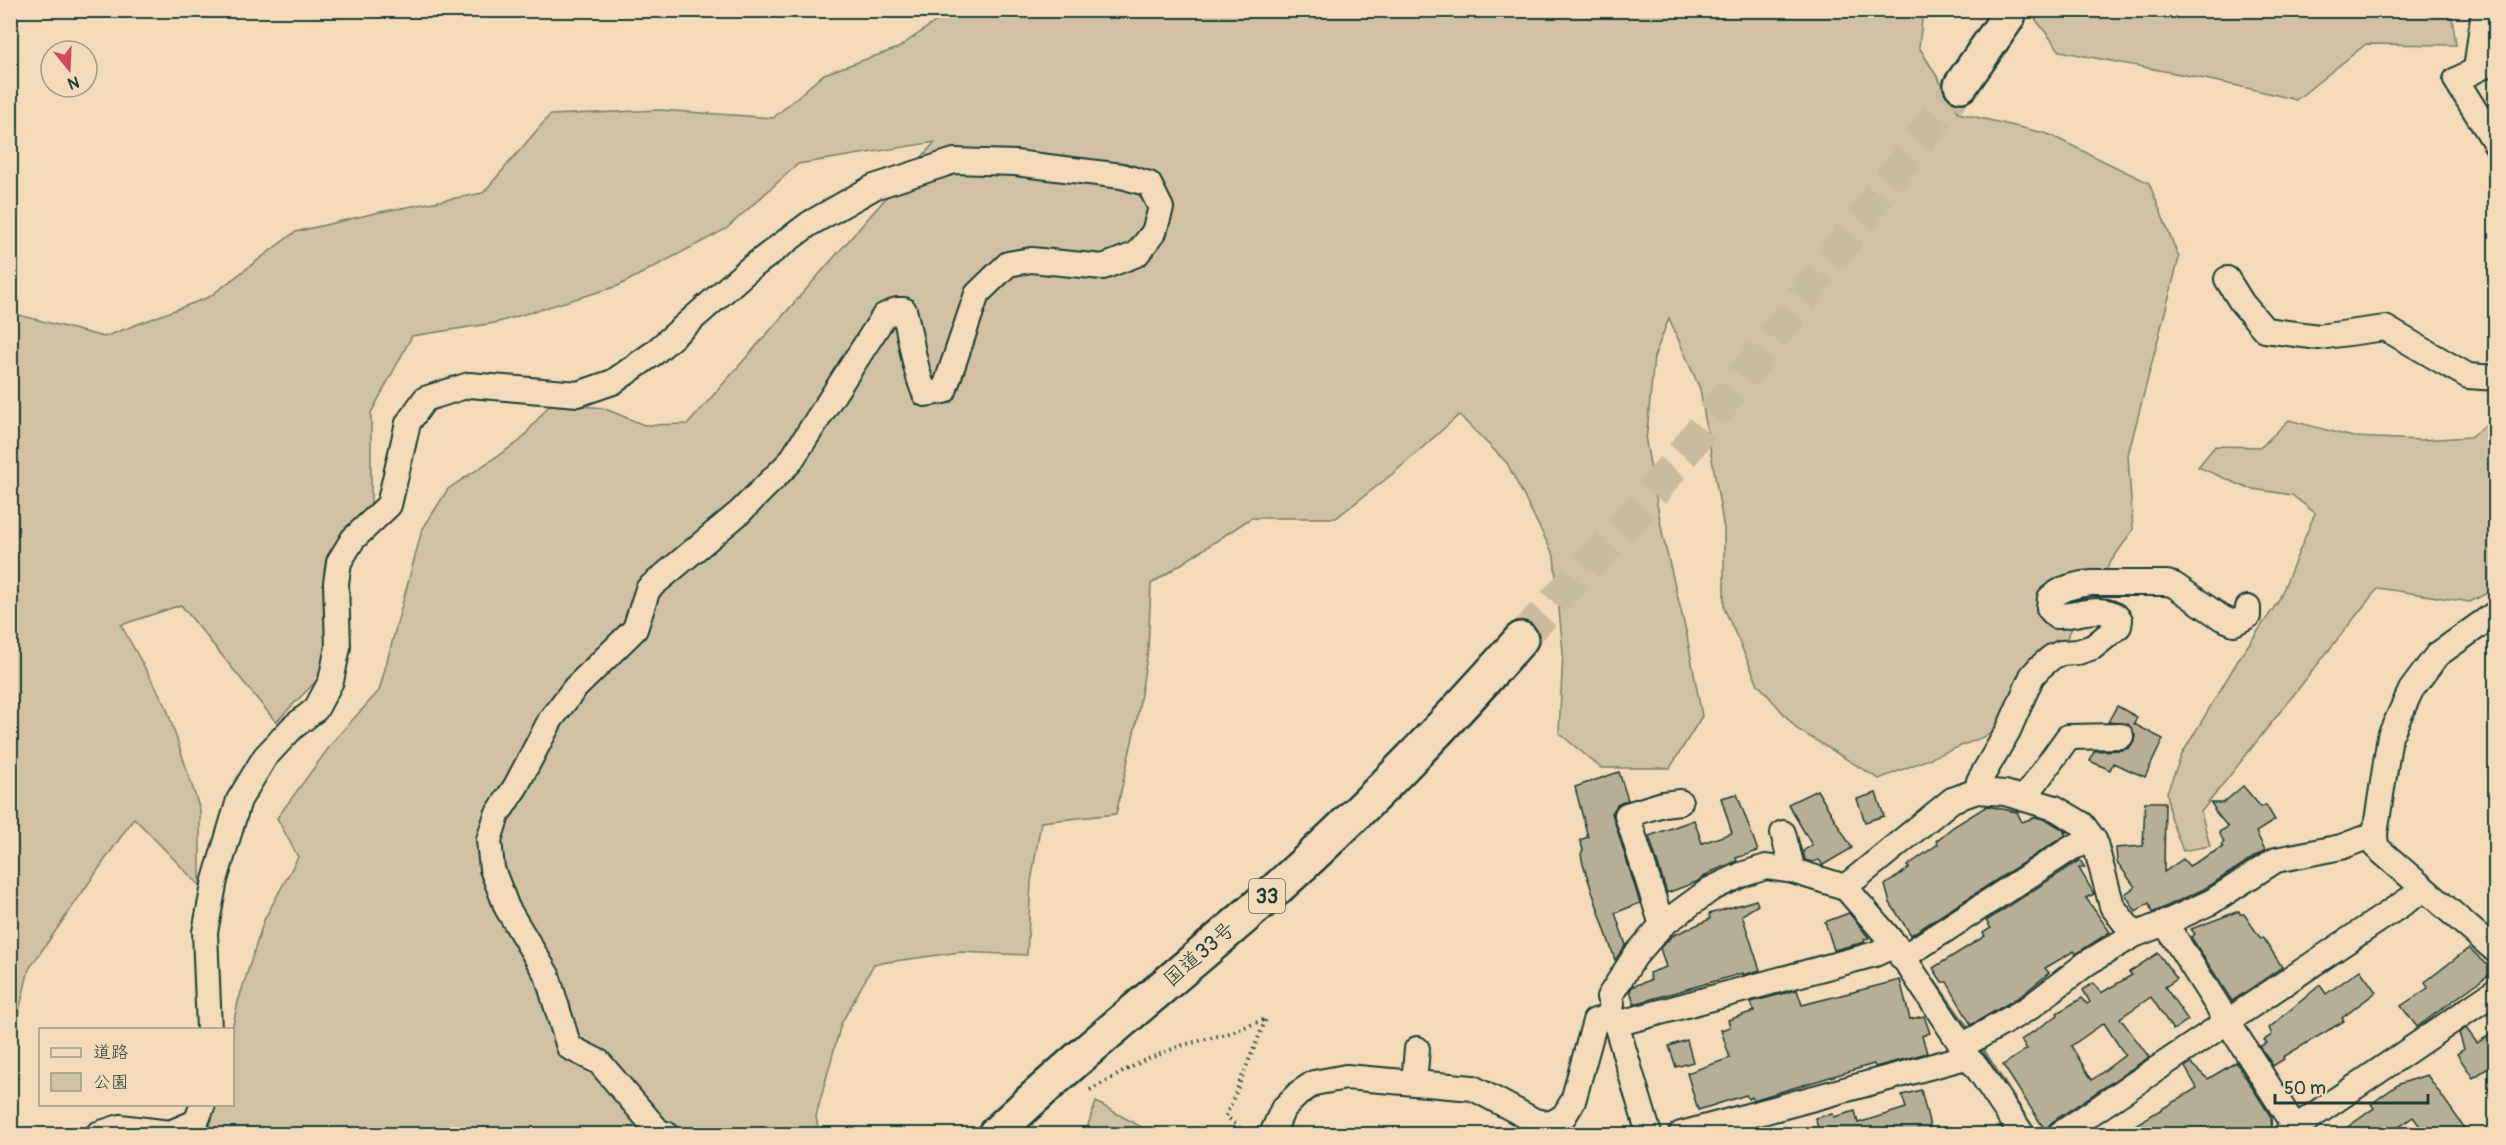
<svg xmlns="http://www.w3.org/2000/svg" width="2506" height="1145" font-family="Pangolin,'Klee One',sans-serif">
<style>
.green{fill:#d0c1a4;stroke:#787f6c;stroke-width:1.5}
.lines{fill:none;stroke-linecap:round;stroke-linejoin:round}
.stream{stroke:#6c7665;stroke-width:6}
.building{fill:#b7af95;stroke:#1f3d34;stroke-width:1.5;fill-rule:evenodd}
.highway-tunnel{stroke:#c8bb9f;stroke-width:33;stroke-dasharray:33 16;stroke-linecap:butt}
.street-casing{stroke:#1f3d34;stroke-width:28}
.highway-casing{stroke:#1f3d34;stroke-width:38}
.path{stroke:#1f3d34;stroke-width:4;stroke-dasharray:1.5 4.5;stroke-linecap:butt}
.street{stroke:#f2daba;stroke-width:24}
.highway{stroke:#f2daba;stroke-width:33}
.labels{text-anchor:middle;stroke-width:6;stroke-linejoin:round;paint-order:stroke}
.shield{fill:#f2daba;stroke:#5e6c5c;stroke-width:1.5}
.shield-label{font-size:20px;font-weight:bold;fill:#1f3d34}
.street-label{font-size:21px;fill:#1f3d34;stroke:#f2daba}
</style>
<rect width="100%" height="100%" fill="#f2daba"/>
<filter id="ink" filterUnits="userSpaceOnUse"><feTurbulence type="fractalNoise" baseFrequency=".0167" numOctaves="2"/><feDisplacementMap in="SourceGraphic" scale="12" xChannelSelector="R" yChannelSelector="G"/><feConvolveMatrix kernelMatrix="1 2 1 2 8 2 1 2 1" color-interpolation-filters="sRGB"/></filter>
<g filter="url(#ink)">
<g class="green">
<polygon points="952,10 1923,11 1919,47 1959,113 2048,134 2149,183 2179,258 2128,455 2133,530 2096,583 2023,721 1879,779 1797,729 1758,684 1724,608 1724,529 1700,389 1669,318 1654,357 1646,442 1663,537 1686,631 1702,716 1670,768 1601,768 1559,733 1563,652 1554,556 1507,463 1459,415 1395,472 1336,518 1251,518 1151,584 1148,650 1137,719 1116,814 1041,822 1031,882 1027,955 960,952 874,964 841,1024 816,1116 819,1134 208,1134 216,1105 232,1104 232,1029 238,1002 264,920 298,857 277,818 336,738 379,691 422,530 448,489 520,441 551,403 603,408 644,425 688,424 935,142 798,164 726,229 618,286 495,323 412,336 371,413 371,524 346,557 323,674 276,722 181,605 121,625 166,706 200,810 200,886 134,818 29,969 12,1040 11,1057 11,313 104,337 209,297 295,232 380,212 483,193 550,115 659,110 773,118 824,74 898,48"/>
<path d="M 2029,11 L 2451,11 L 2456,45 L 2366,44 L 2296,100 C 2218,79 2138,67 2060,51 Z"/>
<polygon points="2495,418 2495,589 2470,602 2378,588 2201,812 2210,846 2183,851 2170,817 2167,792 2182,754 2240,657 2278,602 2315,513 2292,495 2247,488 2198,467 2215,446 2261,447 2289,420 2353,437 2421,440 2470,437"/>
<polygon points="1096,1102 1152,1133 1172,1134 1085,1134"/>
</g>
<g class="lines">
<g class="stream">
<polyline points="1934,983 1972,1036"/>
<polyline points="1978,1044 2035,1134"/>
</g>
</g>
<g class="building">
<polygon points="2117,706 2137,717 2134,724 2163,739 2145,777 2113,763 2110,770 2090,761 2094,751 2122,750 2129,748 2134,742 2135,735 2128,724 2108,722"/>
<polygon points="1619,772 1628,800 1617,805 1612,813 1640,903 1615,913 1626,945 1615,960 1583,864 1581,854 1583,850 1580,840 1588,837 1575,787"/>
<polygon points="2243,786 2261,807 2266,805 2275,820 2256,832 2265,850 2204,889 2152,913 2149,903 2136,912 2125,894 2135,887 2117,862 2116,848 2143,846 2145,802 2165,802 2164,872 2183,859 2189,866 2223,847 2221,845 2224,842 2219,832 2228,827 2214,810 2215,809 2211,803 2223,803"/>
<polygon points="1817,790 1852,848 1823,865 1819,860 1812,862 1805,860 1803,851 1812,845 1788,804"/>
<polygon points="1876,793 1884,816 1865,822 1857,799"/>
<polygon points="1737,794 1758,851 1736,858 1737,861 1711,872 1696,882 1667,893 1649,836 1694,820 1702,843 1732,833 1721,798"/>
<polygon points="1987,806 2017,812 2022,822 2036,817 2049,821 2067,832 2064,832 2066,835 1911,935 1890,903 1885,885 1909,868 1907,866 1938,844 1936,841 1953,827"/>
<polygon points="2080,860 2085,868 2079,868 2094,894 2086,898 2110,932 2076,954 2074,951 2045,968 2049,973 2021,996 1971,1025 1947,982 1942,982 1933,968 1985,936 1983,933 1991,928 1986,921"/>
<polygon points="1756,900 1758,905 1742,915 1760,970 1743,975 1743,973 1634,1004 1630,990 1633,986 1651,980 1649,973 1666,967 1660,948 1672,936 1710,919 1709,914"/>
<polygon points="2239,911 2240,914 2244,914 2261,939 2263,937 2282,967 2232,1001 2191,937 2195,934 2191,929"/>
<polygon points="1849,913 1869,938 1864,939 1865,942 1834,950 1825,922"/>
<polygon points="2469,948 2494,971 2417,1027 2401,1006 2428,988 2425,982"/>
<path d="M 2158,953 L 2177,979 L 2165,987 L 2188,1020 L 2173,1030 L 2151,997 L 2120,1018 L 2149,1057 L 2052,1122 L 2045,1130 L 2003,1065 L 2027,1049 L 2021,1040 L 2058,1015 L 2057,1013 L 2082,998 L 2087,1004 L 2090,1002 L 2083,990 L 2093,983 L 2101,993 L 2132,975 L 2129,972 ZM 2104,1023 L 2125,1055 L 2092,1080 L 2071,1046 Z"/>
<polygon points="2360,970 2376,992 2342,1018 2344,1021 2283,1057 2284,1059 2273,1066 2260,1046 2267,1043 2264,1040 2272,1035 2269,1028 2320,985 2326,994"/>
<polygon points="1900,980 1910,1019 1924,1016 1930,1033 1922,1036 1927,1053 1875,1067 1874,1064 1753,1100 1752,1097 1748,1099 1746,1095 1698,1110 1687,1073 1730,1058 1721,1030 1730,1027 1728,1020 1754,1011 1751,1002 1797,990 1802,1005"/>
<polygon points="2466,1028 2477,1043 2496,1031 2496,1063 2473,1078 2457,1054 2464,1049 2459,1033"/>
<polygon points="1687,1040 1693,1062 1676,1067 1669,1046"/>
<polygon points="2236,1062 2271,1117 2272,1134 2120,1134 2197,1088 2185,1067 2190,1063 2208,1079"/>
<polygon points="2427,1075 2469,1134 2426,1134 2413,1117 2389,1134 2338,1134 2374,1108 2371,1104 2399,1084"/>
<polygon points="1921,1090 1932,1134 1820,1134 1815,1118 1833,1114 1834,1117 1855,1111 1858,1123 1906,1108 1902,1095"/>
</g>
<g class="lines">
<polyline class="highway-tunnel" points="1521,639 1646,501 1761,353 1961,85"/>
<defs>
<g id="street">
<polyline points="2496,60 2456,80 2496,144"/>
<polyline points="2476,70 2484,10"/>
<polyline points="2227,279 2242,303 2265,330 2319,337 2385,328 2468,376 2496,378"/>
<polyline points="2496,613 2437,655 2411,690 2390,736 2375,834 2376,847 2496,951"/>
<path d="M 1977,791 L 1979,781 L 2008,731 L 2032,676 L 2039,668 L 2052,657 L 2061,653 L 2078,652 L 2093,647 L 2119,626 L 2120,620 C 2106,602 2075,617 2056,616 L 2049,608 L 2050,598 C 2062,588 2077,584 2092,583 L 2167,583 L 2174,585 L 2222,618 L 2234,623 L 2248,616 L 2248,608"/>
<polyline points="2025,797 2068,737 2121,736"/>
<polyline points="1783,833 1793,871"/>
<polyline points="1845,887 1952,800 1977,791 2005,793 2055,808 2082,824 2094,840 2112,906 2134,935"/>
<polyline points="2165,923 2299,1134"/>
<polyline points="1662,925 1627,815 1663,804 1680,802"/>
<polyline points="1902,958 2073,847 2094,840"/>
<polyline points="1616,1024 1875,954 1895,945"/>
<path d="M 209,1030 L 205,932 L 215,880 L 239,800 L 265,757 L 292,728 L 316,709 L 331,681 L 338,647 L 336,583 L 339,562 L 353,539 L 389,505 L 408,423 L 425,399 L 469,385 L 578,394 L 613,382 L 654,353 L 748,270 L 809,224 L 874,187 L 954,161 L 1015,163 L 1122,176 L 1149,184 L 1161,208 L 1154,232 L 1137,254 L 1103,267 L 1031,260 L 1008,264 L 977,294 L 944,391 L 925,394 C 914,369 911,337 904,310 L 897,310 L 884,316 L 790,462 L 740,512 L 648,589 L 635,629 L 575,688 L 551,719 L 516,786 L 497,815 L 489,840 L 492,869 L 507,908 L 547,975 L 569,1047 L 599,1062 L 659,1132 L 666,1134"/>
<polyline points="1962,1046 2029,1008 2087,963 2134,935 2165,923 2211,902 2276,860 2341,847 2375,834"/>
<polyline points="1414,1083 1417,1049"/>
<polyline points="98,1134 120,1127 170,1133 196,1122 203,1104"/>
<polyline points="1272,1134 1283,1109 1299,1093 1314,1083 1346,1077 1473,1088 1535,1121 1551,1124 1564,1116 1573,1101 1595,1021 1609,1017"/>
<polyline points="1649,1134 1616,1024 1609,1017 1612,1004 1609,997 1635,956 1662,925 1711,889 1741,875 1766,867 1793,871 1845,887 1895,945 1962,1046 1966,1057 1976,1066 2022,1134"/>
<polyline points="1681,1134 1966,1057"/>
<polyline points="2060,1134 2423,890"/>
<polyline points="2286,1134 2496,991"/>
</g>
<g id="highway">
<polyline points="1961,85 2008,17"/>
<path d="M 995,1134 C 1084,1049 1181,974 1273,892 C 1361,813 1443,728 1521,639"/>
</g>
</defs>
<use href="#street" class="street-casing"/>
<use href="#highway" class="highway-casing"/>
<polyline class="path" points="1090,1090 1143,1061 1183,1045 1226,1034 1266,1019 1226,1116 1247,1134"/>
<use href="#street" class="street"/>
<use href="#highway" class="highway"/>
</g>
</g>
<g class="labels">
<rect class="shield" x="1249" y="879" width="36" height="34" rx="4.5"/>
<g class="shield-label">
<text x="1267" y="903">33</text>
</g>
<g class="street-label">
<text transform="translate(1199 954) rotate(-41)" y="7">国道33号</text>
</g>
</g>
<rect width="2506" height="1145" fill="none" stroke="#f2daba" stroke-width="36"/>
<rect x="18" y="18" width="2470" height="1109" fill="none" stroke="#1f3d34" stroke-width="2" filter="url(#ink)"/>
<rect x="39" y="1028" width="195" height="78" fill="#f2daba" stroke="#9e9b84" stroke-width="1.5"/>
<rect x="51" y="1048" width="30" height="9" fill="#f2daba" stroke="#9e9b84" stroke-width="1.5"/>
<text x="93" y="1058" font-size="18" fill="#1f3d34">道路</text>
<rect x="51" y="1073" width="30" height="18" fill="#d0c1a4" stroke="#9e9b84" stroke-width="1.5"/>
<text x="93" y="1088" font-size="18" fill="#1f3d34">公園</text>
<g transform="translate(69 69) rotate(162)"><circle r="28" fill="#f2daba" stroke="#9e9b84" stroke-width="1.5"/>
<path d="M0-4.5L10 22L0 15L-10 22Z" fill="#d1495b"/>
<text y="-9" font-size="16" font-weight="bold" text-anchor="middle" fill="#1f3d34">N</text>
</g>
<path d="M2275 1094v9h153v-9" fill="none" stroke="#1f3d34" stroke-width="3"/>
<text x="2284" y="1094" font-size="18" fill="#1f3d34" stroke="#f2daba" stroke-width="4.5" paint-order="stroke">50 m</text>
</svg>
